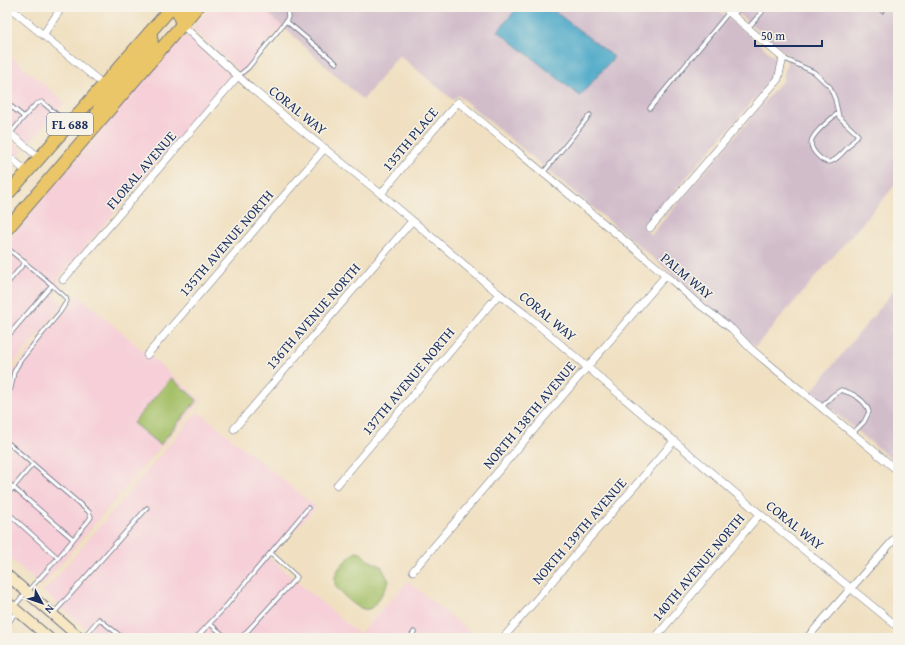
<svg xmlns="http://www.w3.org/2000/svg" width="905" height="645" font-family="'Gentium Book Plus',serif">
<style>
.built{fill:#f6cfd8}
.industrial{fill:#d1bdca}
.green{fill:#a4c068;stroke:#607863}
.water{fill:#48a7c7;stroke:#326b92}
.lines{fill:none;stroke-linecap:round;stroke-linejoin:round}
.service-casing{stroke:#666d81;stroke-width:5}
.minor-casing{stroke:#666d81;stroke-width:8}
.secondary-casing{stroke:#666d81;stroke-width:12}
.primary-casing{stroke:#666d81;stroke-width:14}
.service{stroke:#fff;stroke-width:3.5}
.minor{stroke:#fff;stroke-width:7}
.secondary{stroke:#f7e8c3;stroke-width:10}
.primary{stroke:#eac669;stroke-width:12}
.labels{text-anchor:middle;stroke-width:3;stroke-linejoin:round;paint-order:stroke}
.shield{fill:#f7f3e8;stroke:#5d6a87;stroke-width:1}
.shield-label{font-size:13px;font-weight:bold;fill:#1b2f5e}
.street-label{font-size:14px;fill:#1b2f5e;stroke:#f7f3e8}
</style>
<rect width="100%" height="100%" fill="#f7f3e8"/>
<filter id="ink" filterUnits="userSpaceOnUse"><feTurbulence type="fractalNoise" baseFrequency=".025" numOctaves="2"/><feDisplacementMap in="SourceGraphic" scale="8" xChannelSelector="R" yChannelSelector="G"/><feConvolveMatrix kernelMatrix="1 2 1 2 8 2 1 2 1" color-interpolation-filters="sRGB"/></filter>
<filter id="wash" filterUnits="userSpaceOnUse"><feTurbulence type="fractalNoise" baseFrequency=".012" numOctaves="4" result="noise"/><feDisplacementMap in="SourceGraphic" scale="16" xChannelSelector="R" yChannelSelector="G"/><feGaussianBlur stdDeviation="0.9" result="paint"/><feColorMatrix in="noise" values="0 0 0 0 0 0 0 0 0 0 0 0 0 0 0 0 0 1.4 0 .05"/><feComposite in="paint" operator="in"/></filter>
<g filter="url(#wash)">
<rect width="100%" height="100%" fill="#f0e0c1"/>
<g class="built">
<polygon points="210,7 261,7 282,26 242,74 192,28"/>
<polygon points="186,34 231,76 57,280 62,285 53,295 64,304 7,371 7,242 137,86"/>
<polygon points="7,53 65,102 29,143 7,125"/>
<polygon points="7,137 23,150 7,169"/>
<polygon points="78,295 201,400 42,586 7,556 7,378"/>
<polygon points="198,411 316,507 269,558 359,634 408,581 477,638 97,638 40,589 7,561 40,589 46,589"/>
</g>
<g class="industrial">
<polygon points="261,7 518,7 499,31 614,57 549,7 715,7 777,59 774,76 643,228 651,235 783,80 787,60 790,58 788,55 785,53 730,7 898,7 898,182 755,347 735,326 699,299 665,268 458,95 453,100 399,55 363,100"/>
<polygon points="897,287 898,288 898,465 811,392"/>
</g>
<g class="green">
<polygon points="171,378 197,400 160,445 133,423"/>
<path d="M 356,552 L 361,553 L 368,560 L 381,566 L 389,581 C 385,588 377,606 369,609 C 359,612 342,594 336,587 C 335,584 334,580 335,577 C 337,567 348,558 356,552 Z"/>
</g>
<polygon class="water" points="518,7 549,7 614,57 580,96 498,31"/>
</g>
<g filter="url(#ink)">
<g class="lines">
<defs>
<g id="service">
<polyline points="285,7 287,8 288,17 286,21 336,63"/>
<polyline points="627,9 628,7"/>
<polyline points="882,11 885,7"/>
<polyline points="733,15 740,7"/>
<polyline points="748,28 762,12 761,10 758,7"/>
<path d="M 783,58 L 814,72 L 830,87 L 835,99 L 839,117 L 858,135 C 853,141 839,159 832,161 C 827,164 822,160 818,156 C 815,153 811,148 811,143 C 811,134 831,119 838,113"/>
<polyline points="238,76 248,68 286,21"/>
<polyline points="7,103 24,117 10,134"/>
<polyline points="650,108 729,12"/>
<polyline points="24,117 36,104 42,102 67,123"/>
<polyline points="543,173 590,115"/>
<polyline points="7,248 52,285 7,337"/>
<polyline points="7,284 25,262"/>
<polyline points="7,393 11,388 14,372 20,361 60,312 67,301 66,298 52,285"/>
<path d="M 822,407 L 832,396 L 841,390 C 852,393 866,400 869,412 L 864,422 L 853,433"/>
<polyline points="7,442 89,512 91,517 89,520 58,558"/>
<polyline points="7,482 73,539"/>
<polyline points="7,495 33,464"/>
<polyline points="7,512 58,558 14,606"/>
<polyline points="53,614 147,508"/>
<polyline points="210,624 227,638"/>
<polyline points="7,626 16,611"/>
<polyline points="83,638 99,619 123,638"/>
<polyline points="196,638 226,606 308,508"/>
<polyline points="241,638 297,577 271,553"/>
<polyline points="410,638 414,632"/>
</g>
<g id="minor">
<polyline points="9,7 104,85"/>
<polyline points="182,25 251,88 305,133 381,194 499,294 525,314 760,514 898,627"/>
<polyline points="43,35 62,7"/>
<polyline points="7,131 40,158"/>
<polyline points="7,155 27,172"/>
<polyline points="381,194 419,147 458,102 666,275 696,302 732,329 751,349 898,471"/>
<polyline points="650,228 778,79 783,58 723,7"/>
<polyline points="63,280 238,76"/>
<polyline points="147,355 325,148"/>
<polyline points="234,429 412,221"/>
<polyline points="337,485 499,294"/>
<polyline points="413,571 666,275"/>
<polyline points="503,638 674,441"/>
<polyline points="655,638 760,514"/>
<polyline points="807,638 898,535"/>
</g>
<g id="secondary">
<polyline points="7,575 80,638"/>
<polyline points="7,602 49,638"/>
</g>
<g id="primary">
<polyline points="182,25 179,15 184,7"/>
<polyline points="92,125 100,106 152,44 151,36 149,33"/>
<polyline points="7,195 172,7"/>
<polyline points="7,229 197,7"/>
</g>
</defs>
<use href="#service" class="service-casing"/>
<use href="#minor" class="minor-casing"/>
<use href="#secondary" class="secondary-casing"/>
<use href="#primary" class="primary-casing"/>
<use href="#service" class="service"/>
<use href="#minor" class="minor"/>
<use href="#secondary" class="secondary"/>
<use href="#primary" class="primary"/>
</g>
</g>
<g class="labels">
<rect class="shield" x="47" y="113" width="46" height="22" rx="3"/>
<g class="shield-label">
<text x="70" y="129">FL 688</text>
</g>
<g class="street-label">
<text transform="translate(298 110) rotate(39)" y="5">CORAL WAY</text>
<text transform="translate(410 139) rotate(-50)" y="5">135TH PLACE</text>
<text transform="translate(141 170) rotate(-49)" y="5">FLORAL AVENUE</text>
<text transform="translate(226 243) rotate(-49)" y="5">135TH AVENUE NORTH</text>
<text transform="translate(687 276) rotate(40)" y="5">PALM WAY</text>
<text transform="translate(313 316) rotate(-49)" y="5">136TH AVENUE NORTH</text>
<text transform="translate(548 316) rotate(40)" y="5">CORAL WAY</text>
<text transform="translate(408 381) rotate(-50)" y="5">137TH AVENUE NORTH</text>
<text transform="translate(529 415) rotate(-50)" y="5">NORTH 138TH AVENUE</text>
<text transform="translate(795 525) rotate(39)" y="5">CORAL WAY</text>
<text transform="translate(579 531) rotate(-49)" y="5">NORTH 139TH AVENUE</text>
<text transform="translate(698 567) rotate(-50)" y="5">140TH AVENUE NORTH</text>
</g>
</g>
<rect width="905" height="645" fill="none" stroke="#f7f3e8" stroke-width="24"/>
<g transform="translate(42 603) rotate(130)" stroke="#f7f3e8" stroke-width="3" paint-order="stroke">
<path d="M0-3L7 15L0 10L-7 15Z" fill="#1b2f5e"/>
<text y="-6" font-size="11" font-weight="bold" text-anchor="middle" fill="#1b2f5e">N</text>
</g>
<path d="M755 40v6h67v-6" fill="none" stroke="#1b2f5e" stroke-width="2"/>
<text x="761" y="40" font-size="12" fill="#1b2f5e" stroke="#f7f3e8" stroke-width="3" paint-order="stroke">50 m</text>
</svg>
